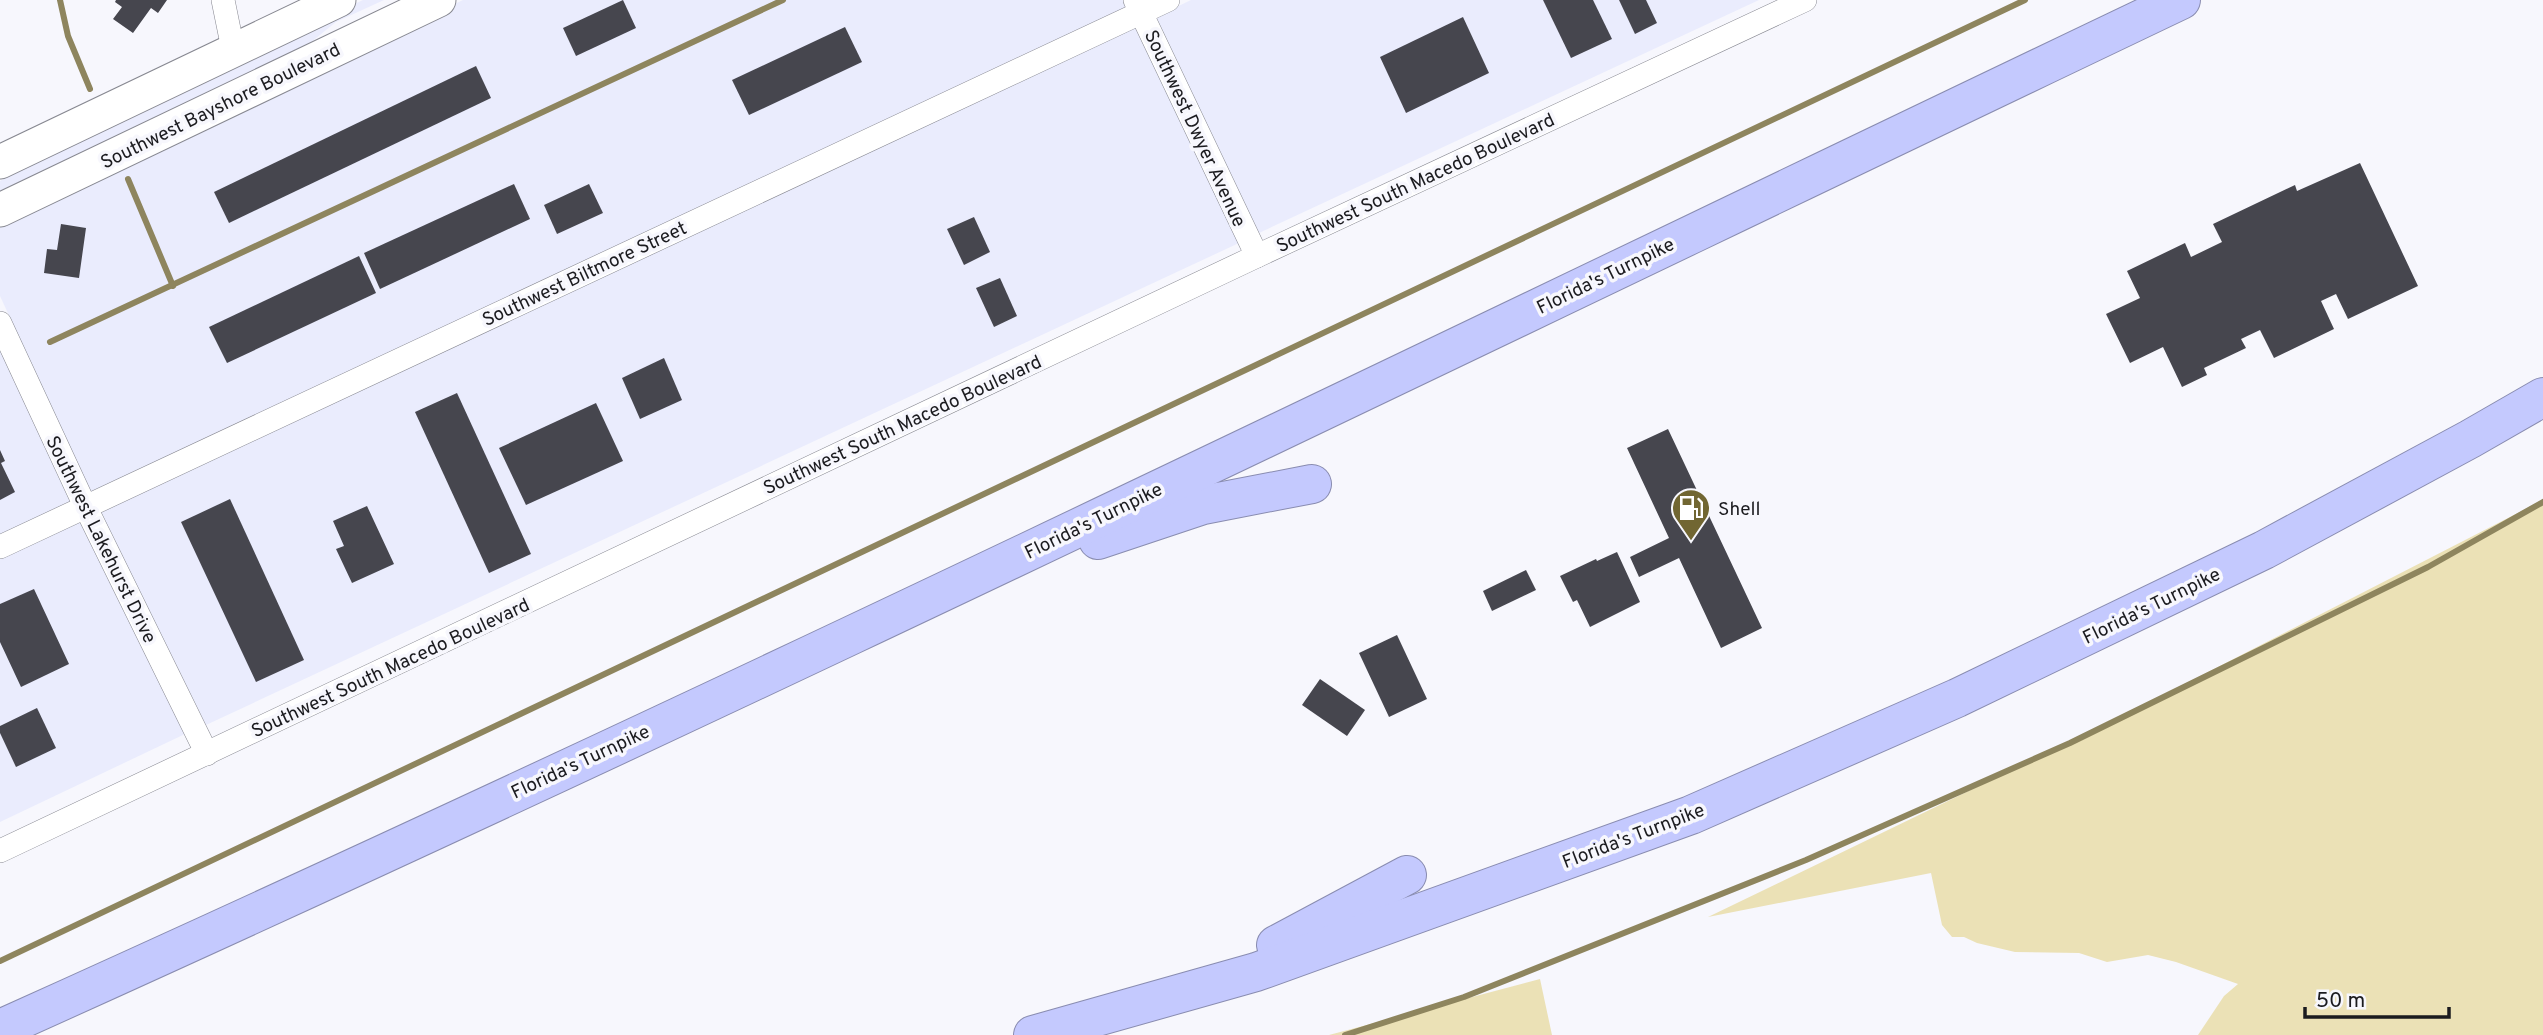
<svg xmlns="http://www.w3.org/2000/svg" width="2543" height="1035" font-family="Overpass,sans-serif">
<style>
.built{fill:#eaecfd}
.green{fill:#ebe1b6}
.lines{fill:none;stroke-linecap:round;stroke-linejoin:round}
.stream{stroke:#8e855e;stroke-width:6}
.building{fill:#46464e}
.minor-casing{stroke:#878891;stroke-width:24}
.secondary-casing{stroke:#878891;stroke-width:35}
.motorway-casing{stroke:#898cb0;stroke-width:40}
.minor{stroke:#fff;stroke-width:23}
.secondary{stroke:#fff;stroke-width:33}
.motorway{stroke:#c4c9fe;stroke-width:38}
.labels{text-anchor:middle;stroke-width:7;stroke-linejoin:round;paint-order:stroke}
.street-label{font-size:19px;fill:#1b1b1f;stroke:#f7f7fd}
.poi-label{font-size:19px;fill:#1b1b1f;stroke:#f7f7fd;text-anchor:start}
</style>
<rect width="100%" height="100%" fill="#f7f7fd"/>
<g class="built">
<polygon points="363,0 384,0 336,22 305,47 0,199 0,181 283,37"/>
<polygon points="463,0 1123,0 1127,8 91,493 0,296 0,221"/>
<polygon points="1191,0 1759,0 1259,233 1156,17"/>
<polygon points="1136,26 1239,243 206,725 100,511"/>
<polygon points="0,350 71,502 0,536"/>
<polygon points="80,520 185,734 0,822 0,558"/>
</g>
<g class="green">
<polygon points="2543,500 2543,1035 2198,1035 2224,996 2238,984 2176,962 2148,955 2107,962 2079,953 2015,952 1977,943 1964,937 1952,937 1942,925 1931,873 1708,917 2107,724"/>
<polygon points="1540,979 1552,1035 1329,1035"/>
</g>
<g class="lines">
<g class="stream">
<polyline points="60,0 68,36 90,89"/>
<polyline points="128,179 173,286"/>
<polyline points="50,342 783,0"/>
<polyline points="0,961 2025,0"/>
<polyline points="1345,1035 1464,997 1806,860 2070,743 2428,567 2543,502"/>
</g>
</g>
<g class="building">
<polygon points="116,0 167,0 158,13 151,8 133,33 113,19 122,7 115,2"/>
<polygon points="623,0 636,28 576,56 563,28"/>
<polygon points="1543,0 1593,0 1612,39 1571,58"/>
<polygon points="1619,0 1646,0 1657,23 1635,34"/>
<polygon points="1463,17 1489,73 1406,113 1380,57"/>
<polygon points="845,27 862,62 749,115 732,80"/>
<polygon points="476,66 491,98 229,223 214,192"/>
<polygon points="2360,163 2418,286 2348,319 2336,294 2321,301 2334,329 2274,358 2260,330 2241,339 2246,348 2204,368 2207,375 2182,387 2163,347 2130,363 2106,314 2140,298 2127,271 2185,243 2191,257 2222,242 2213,224 2295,185 2297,191"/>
<polygon points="514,184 530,219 380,289 364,253"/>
<polygon points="589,184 603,213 557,234 544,205"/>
<polygon points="974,217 990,252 964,265 947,229"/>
<polygon points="61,224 86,228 79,278 44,273 47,249 57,250"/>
<polygon points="359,256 376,293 227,363 209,327"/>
<polygon points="1000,278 1017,316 994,327 976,288"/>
<polygon points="664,358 682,400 640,419 622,378"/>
<polygon points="457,393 531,554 489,573 415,412"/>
<polygon points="596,403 623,461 526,505 499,448"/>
<polygon points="1668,429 1762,628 1721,648 1679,558 1639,577 1630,557 1669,538 1627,448"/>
<polygon points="0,450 5,461 1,463 15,492 0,500"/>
<polygon points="230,499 304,660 256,682 181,522"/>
<polygon points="367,506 394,564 352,583 336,549 344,546 333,521"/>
<polygon points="1617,552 1640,602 1590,627 1577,600 1573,602 1560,576 1596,559 1597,561"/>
<polygon points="1526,570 1536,590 1492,611 1483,591"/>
<polygon points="34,589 69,664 21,687 0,642 0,604"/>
<polygon points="1397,635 1427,699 1389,717 1359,653"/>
<polygon points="1320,679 1365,710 1347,736 1302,705"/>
<polygon points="37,708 56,748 16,767 0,733 0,726"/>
</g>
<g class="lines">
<defs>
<g id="minor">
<polyline points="223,0 233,49"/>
<polyline points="1135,0 1257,256"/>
<polyline points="0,323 85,506 207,754"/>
<polyline points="0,547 1168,0"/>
<polyline points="0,851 1257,256 1805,0"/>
</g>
<g id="secondary">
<polyline points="0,162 339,0"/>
<polyline points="0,210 439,0"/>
</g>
<g id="motorway">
<polyline points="1098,540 1203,505 1312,484"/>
<polyline points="1276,945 1407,875"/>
<path d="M 0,1029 C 733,699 1456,346 2181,0"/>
<polyline points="1033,1035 1256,972 1691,815 1957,698 2264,550 2470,439 2543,397"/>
</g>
</defs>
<use href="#minor" class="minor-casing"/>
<use href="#secondary" class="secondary-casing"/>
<use href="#motorway" class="motorway-casing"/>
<use href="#minor" class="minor"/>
<use href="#secondary" class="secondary"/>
<use href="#motorway" class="motorway"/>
</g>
<defs>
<symbol id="fuel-pin" viewBox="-11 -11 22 30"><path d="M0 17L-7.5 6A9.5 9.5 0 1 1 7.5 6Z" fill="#716632" stroke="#f7f7fd"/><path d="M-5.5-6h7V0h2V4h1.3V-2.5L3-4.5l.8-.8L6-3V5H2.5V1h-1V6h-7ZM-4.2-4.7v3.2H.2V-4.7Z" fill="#fff"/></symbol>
</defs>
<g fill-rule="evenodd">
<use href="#fuel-pin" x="1669" y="486" width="44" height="60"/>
</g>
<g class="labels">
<g class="street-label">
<text transform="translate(220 105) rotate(-26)" y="7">Southwest Bayshore Boulevard</text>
<text transform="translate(1196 128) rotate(65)" y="7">Southwest Dwyer Avenue</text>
<text transform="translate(1415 182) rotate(-25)" y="7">Southwest South Macedo Boulevard</text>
<text transform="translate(584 273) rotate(-25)" y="7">Southwest Biltmore Street</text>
<text transform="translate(1605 275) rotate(-26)" y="7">Florida's Turnpike</text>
<text transform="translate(902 424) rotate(-25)" y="7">Southwest South Macedo Boulevard</text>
<text transform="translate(1093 520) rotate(-26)" y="7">Florida's Turnpike</text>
<text transform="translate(102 539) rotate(64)" y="7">Southwest Lakehurst Drive</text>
<text transform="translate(2151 605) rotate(-26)" y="7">Florida's Turnpike</text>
<text transform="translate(390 667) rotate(-25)" y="7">Southwest South Macedo Boulevard</text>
<text transform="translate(580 761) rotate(-25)" y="7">Florida's Turnpike</text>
<text transform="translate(1633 835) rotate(-21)" y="7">Florida's Turnpike</text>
</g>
<g class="poi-label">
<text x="1718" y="515">Shell</text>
</g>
</g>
<path d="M2305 1007v10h144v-10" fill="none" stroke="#1b1b1f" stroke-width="3.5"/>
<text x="2316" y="1007" font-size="21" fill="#1b1b1f" stroke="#f7f7fd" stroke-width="5" paint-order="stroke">50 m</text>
</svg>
